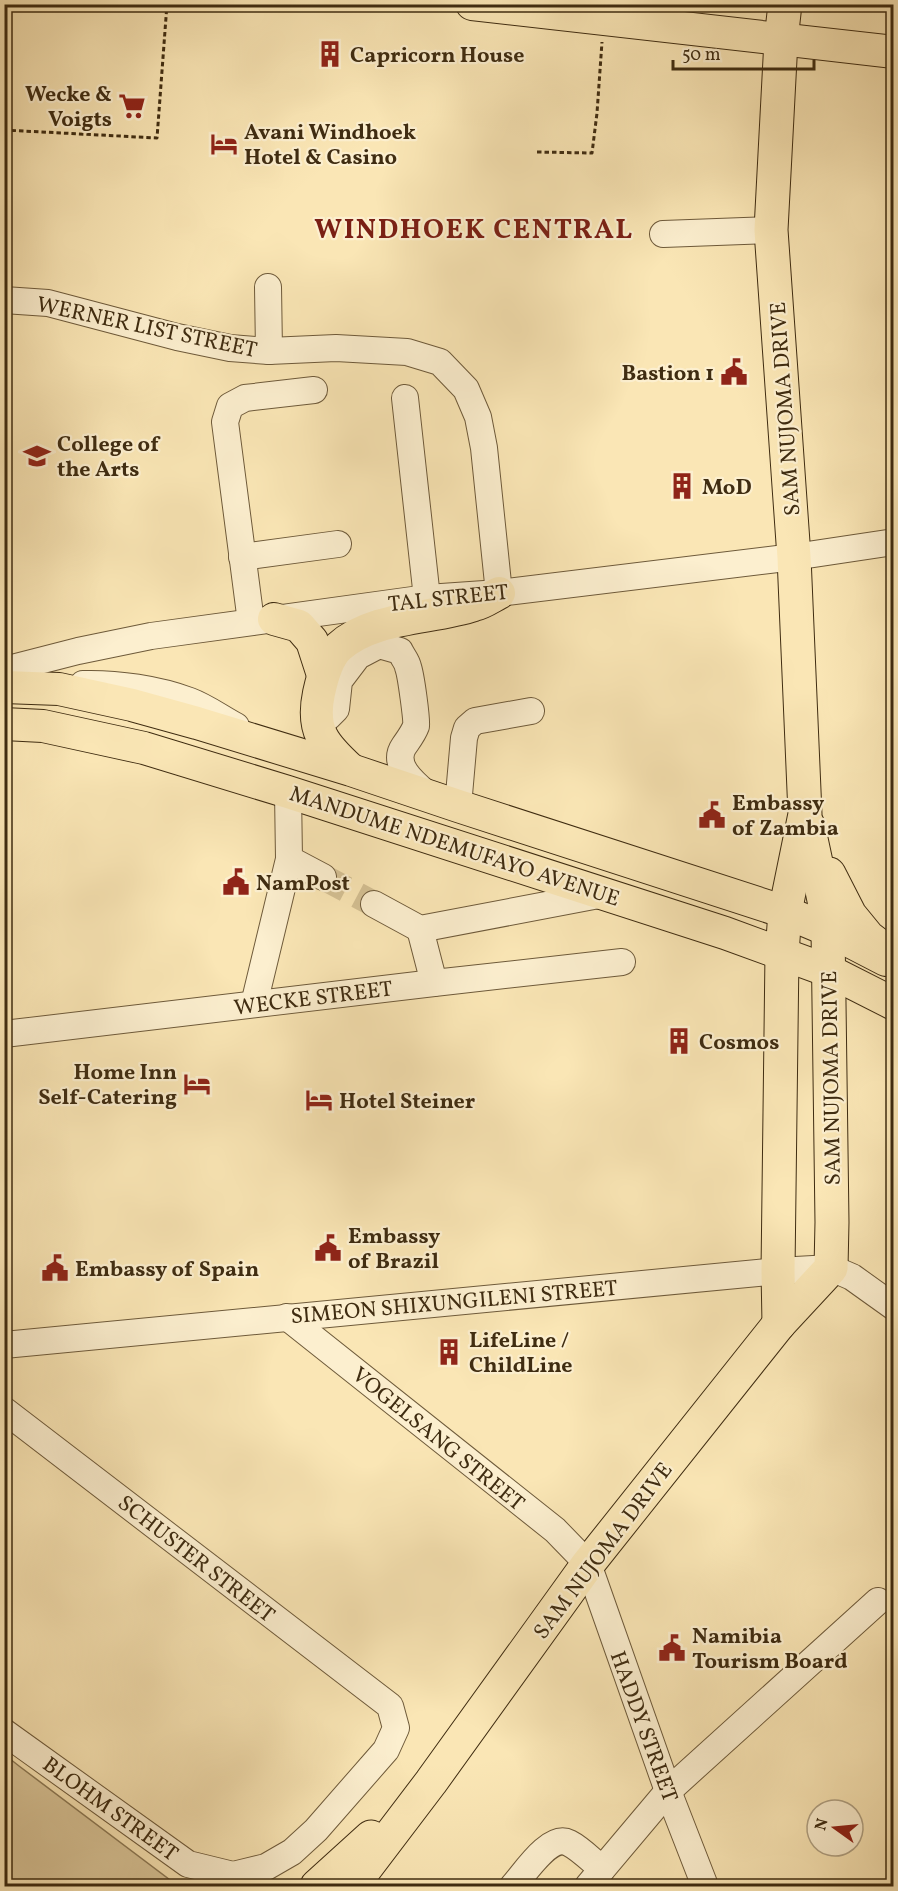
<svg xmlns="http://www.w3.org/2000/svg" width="898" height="1891" font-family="Vollkorn,serif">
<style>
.green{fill:#dac699;stroke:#8c7955;stroke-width:1.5}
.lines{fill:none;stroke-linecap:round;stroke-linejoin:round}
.minor-tunnel{stroke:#d5c194;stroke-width:26;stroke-dasharray:26 13;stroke-linecap:butt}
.minor-casing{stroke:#6e5a3a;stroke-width:28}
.major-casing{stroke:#3f2c11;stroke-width:34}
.highway-casing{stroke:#3f2c11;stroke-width:35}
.path{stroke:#3f2c11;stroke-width:3;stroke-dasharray:4.5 3;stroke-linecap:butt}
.minor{stroke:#fcefcf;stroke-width:26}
.major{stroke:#fae6b5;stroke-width:32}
.highway{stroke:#fae6b5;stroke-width:33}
.rail{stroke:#3f2c11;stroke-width:4.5;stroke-dasharray:10 10;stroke-linecap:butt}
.labels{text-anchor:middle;stroke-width:4.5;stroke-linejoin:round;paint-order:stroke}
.poi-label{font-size:22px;font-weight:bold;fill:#3f2c11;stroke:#fcefcf;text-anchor:start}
.street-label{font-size:22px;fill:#3f2c11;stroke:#fcefcf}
.district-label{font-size:28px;font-weight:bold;letter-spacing:1.5px;fill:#7a1f14;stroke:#fcefcf}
</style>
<rect width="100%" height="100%" fill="#fae6b5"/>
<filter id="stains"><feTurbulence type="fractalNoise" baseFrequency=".00333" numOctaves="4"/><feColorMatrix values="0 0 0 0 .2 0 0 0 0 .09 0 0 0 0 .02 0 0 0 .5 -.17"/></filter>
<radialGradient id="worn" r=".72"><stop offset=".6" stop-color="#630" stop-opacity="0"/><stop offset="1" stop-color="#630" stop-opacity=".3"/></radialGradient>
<polygon class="green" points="5,1755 19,1766 178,1886 5,1886"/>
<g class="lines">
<polyline class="minor-tunnel" points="323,877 374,904"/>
<defs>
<g id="minor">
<polyline points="663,234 771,230"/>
<polyline points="268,287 269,351"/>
<polyline points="4,300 48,303 177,337 230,348 269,351 336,348 407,352 440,362 466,389 478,417 484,448 499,593"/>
<polyline points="405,398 427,598"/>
<polyline points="242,557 338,544"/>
<polyline points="251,622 225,422 230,406 245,398 314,390"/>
<polyline points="4,670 78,651 151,636 427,598 499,593 794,557 894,542"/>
<path d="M 83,684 C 117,683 158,689 190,701 C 206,707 221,718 236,726"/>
<path d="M 317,712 L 328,717 L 336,709 L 339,681 L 358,656 L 379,645 L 400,651 C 402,656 407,661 408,667 C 411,675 417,720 416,726 C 413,734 408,740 404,746 C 391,765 415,784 428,795"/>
<polyline points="288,792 289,859 323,877"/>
<polyline points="458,806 464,738 467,728 475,721 531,711"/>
<polyline points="374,904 420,929 604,894"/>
<polyline points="420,929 434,983"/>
<polyline points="254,1004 289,859"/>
<polyline points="4,1034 434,983 622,962"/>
<polyline points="287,1317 555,1530 588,1564 668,1791 705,1886"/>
<polyline points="4,1345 778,1271 831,1268 852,1277 894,1307"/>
<polyline points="4,1410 390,1706 396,1728 386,1750 316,1830 292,1852 266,1867 233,1875 188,1864 4,1732"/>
<path d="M 513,1886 C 524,1874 550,1833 569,1843 C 581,1849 592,1861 602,1869"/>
<polyline points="588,1886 668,1791 878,1601"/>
</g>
<g id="major">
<polyline points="472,4 894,52"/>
<polyline points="274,619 299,626 312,641 323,675"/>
<polyline points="4,687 59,689 132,705 197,723 351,770 458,806 785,912 828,930 886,960"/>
<polyline points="4,724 43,726 144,748 288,792 725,933 829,971 894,1004"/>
<path d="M 350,769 C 324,745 311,731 319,693 C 322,679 328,657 339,647 C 373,616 432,619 474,605 C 483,603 491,597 499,593"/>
</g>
<g id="highway">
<polyline points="829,874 850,915 868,937 894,957"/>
<polyline points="779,1324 778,1271 782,953 785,912 805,814 794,557 771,230 781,40 785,4"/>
<polyline points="317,1886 371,1837"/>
<polyline points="352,1886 431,1782 588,1564 779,1324 831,1268 832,1222 828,930 824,900 808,825"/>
</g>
</defs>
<use href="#minor" class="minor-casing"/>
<use href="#major" class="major-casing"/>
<use href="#highway" class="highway-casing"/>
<g class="path">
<polyline points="4,130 157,138 167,4"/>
<polyline points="537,152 592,153 597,113 602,42"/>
</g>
<use href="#minor" class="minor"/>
<use href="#major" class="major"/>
<use href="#highway" class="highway"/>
<polyline class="rail" points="4,1872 15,1886"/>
</g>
<defs>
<symbol id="building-bare" viewBox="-9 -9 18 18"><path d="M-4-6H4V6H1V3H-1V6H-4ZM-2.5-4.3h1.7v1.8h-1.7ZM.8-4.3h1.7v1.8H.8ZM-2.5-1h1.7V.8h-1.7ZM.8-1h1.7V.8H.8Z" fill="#8f2418" stroke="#fcefcf" stroke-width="2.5" paint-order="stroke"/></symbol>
<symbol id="supermarket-bare" viewBox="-9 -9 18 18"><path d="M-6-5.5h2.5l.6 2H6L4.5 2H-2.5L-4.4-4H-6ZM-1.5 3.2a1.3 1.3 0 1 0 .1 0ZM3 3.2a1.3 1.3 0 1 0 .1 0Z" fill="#8f2418" stroke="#fcefcf" stroke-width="2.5" paint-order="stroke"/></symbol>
<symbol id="hotel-bare" viewBox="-9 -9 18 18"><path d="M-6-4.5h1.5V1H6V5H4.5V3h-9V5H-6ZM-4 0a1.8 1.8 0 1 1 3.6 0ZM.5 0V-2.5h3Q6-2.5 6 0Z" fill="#8f2418" stroke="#fcefcf" stroke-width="2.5" paint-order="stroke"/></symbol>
<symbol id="civic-bare" viewBox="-9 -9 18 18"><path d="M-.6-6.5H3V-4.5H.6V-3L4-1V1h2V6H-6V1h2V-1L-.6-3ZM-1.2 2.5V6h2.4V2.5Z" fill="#8f2418" stroke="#fcefcf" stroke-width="2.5" paint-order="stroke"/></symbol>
<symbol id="university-bare" viewBox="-9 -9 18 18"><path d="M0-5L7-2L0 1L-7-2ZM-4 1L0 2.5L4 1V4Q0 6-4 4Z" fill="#8f2418" stroke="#fcefcf" stroke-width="2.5" paint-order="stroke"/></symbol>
</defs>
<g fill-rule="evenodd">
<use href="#building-bare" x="311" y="35" width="38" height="38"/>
<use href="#supermarket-bare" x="113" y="87" width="38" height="38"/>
<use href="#hotel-bare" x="205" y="125" width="38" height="38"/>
<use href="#civic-bare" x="715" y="353" width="38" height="38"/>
<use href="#university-bare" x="18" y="437" width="38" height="38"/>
<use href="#building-bare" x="663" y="467" width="38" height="38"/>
<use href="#civic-bare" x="693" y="796" width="38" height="38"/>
<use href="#civic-bare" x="217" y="863" width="38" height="38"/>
<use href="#building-bare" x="660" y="1022" width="38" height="38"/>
<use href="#hotel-bare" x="178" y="1065" width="38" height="38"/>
<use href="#hotel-bare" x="300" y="1081" width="38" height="38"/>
<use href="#civic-bare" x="309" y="1229" width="38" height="38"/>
<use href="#civic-bare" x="36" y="1249" width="38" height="38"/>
<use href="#building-bare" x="430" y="1333" width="38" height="38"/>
<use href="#civic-bare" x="653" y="1629" width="38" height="38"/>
</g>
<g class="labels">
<g class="poi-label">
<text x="350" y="62">Capricorn House</text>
<text x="112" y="101" text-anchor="end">Wecke &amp;<tspan x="112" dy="25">Voigts</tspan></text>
<text x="244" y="139">Avani Windhoek<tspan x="244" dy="25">Hotel &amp; Casino</tspan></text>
<text x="714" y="380" text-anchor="end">Bastion 1</text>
<text x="57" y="451">College of<tspan x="57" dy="25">the Arts</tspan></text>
<text x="702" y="494">MoD</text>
<text x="732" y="810">Embassy<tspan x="732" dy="25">of Zambia</tspan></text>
<text x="256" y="890">NamPost</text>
<text x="699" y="1049">Cosmos</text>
<text x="177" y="1079" text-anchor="end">Home Inn<tspan x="177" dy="25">Self-Catering</tspan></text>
<text x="339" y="1108">Hotel Steiner</text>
<text x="348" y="1243">Embassy<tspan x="348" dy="25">of Brazil</tspan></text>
<text x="75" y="1276">Embassy of Spain</text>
<text x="469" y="1347">LifeLine /<tspan x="469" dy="25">ChildLine</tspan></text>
<text x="692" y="1643">Namibia<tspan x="692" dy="25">Tourism Board</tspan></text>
</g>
<g class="street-label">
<text transform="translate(147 326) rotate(12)" y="8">WERNER LIST STREET</text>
<text transform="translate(784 409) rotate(-94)" y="8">SAM NUJOMA DRIVE</text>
<text transform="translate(448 597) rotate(-6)" y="8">TAL STREET</text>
<text transform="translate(455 845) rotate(18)" y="8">MANDUME NDEMUFAYO AVENUE</text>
<text transform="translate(313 997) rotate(-7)" y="8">WECKE STREET</text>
<text transform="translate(830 1078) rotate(-91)" y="8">SAM NUJOMA DRIVE</text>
<text transform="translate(454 1301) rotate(-5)" y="8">SIMEON SHIXUNGILENI STREET</text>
<text transform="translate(439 1438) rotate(39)" y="8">VOGELSANG STREET</text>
<text transform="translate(602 1550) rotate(-53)" y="8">SAM NUJOMA DRIVE</text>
<text transform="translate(197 1558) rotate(38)" y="8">SCHUSTER STREET</text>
<text transform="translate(645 1726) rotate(70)" y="8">HADDY STREET</text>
<text transform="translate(111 1808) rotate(36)" y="8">BLOHM STREET</text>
</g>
<g class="district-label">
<text x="474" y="238">WINDHOEK CENTRAL</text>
</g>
</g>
<rect width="898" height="1891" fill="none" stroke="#fae6b5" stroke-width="24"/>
<rect x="6" y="6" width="886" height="1879" fill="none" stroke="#3f2c11" stroke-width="3"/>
<rect x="12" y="12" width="874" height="1867" fill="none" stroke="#3f2c11" stroke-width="1.5"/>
<g transform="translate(835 1828) rotate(285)"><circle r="28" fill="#fcefcf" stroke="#b0a183" stroke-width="1.5"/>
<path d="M0-4.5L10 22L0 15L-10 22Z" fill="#8f2418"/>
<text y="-9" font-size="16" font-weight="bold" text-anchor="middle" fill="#3f2c11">N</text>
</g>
<path d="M673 60v9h141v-9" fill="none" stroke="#3f2c11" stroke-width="3"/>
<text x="682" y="60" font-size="18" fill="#3f2c11" stroke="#fcefcf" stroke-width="4.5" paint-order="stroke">50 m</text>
<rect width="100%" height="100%" filter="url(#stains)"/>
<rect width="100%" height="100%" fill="url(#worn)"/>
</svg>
